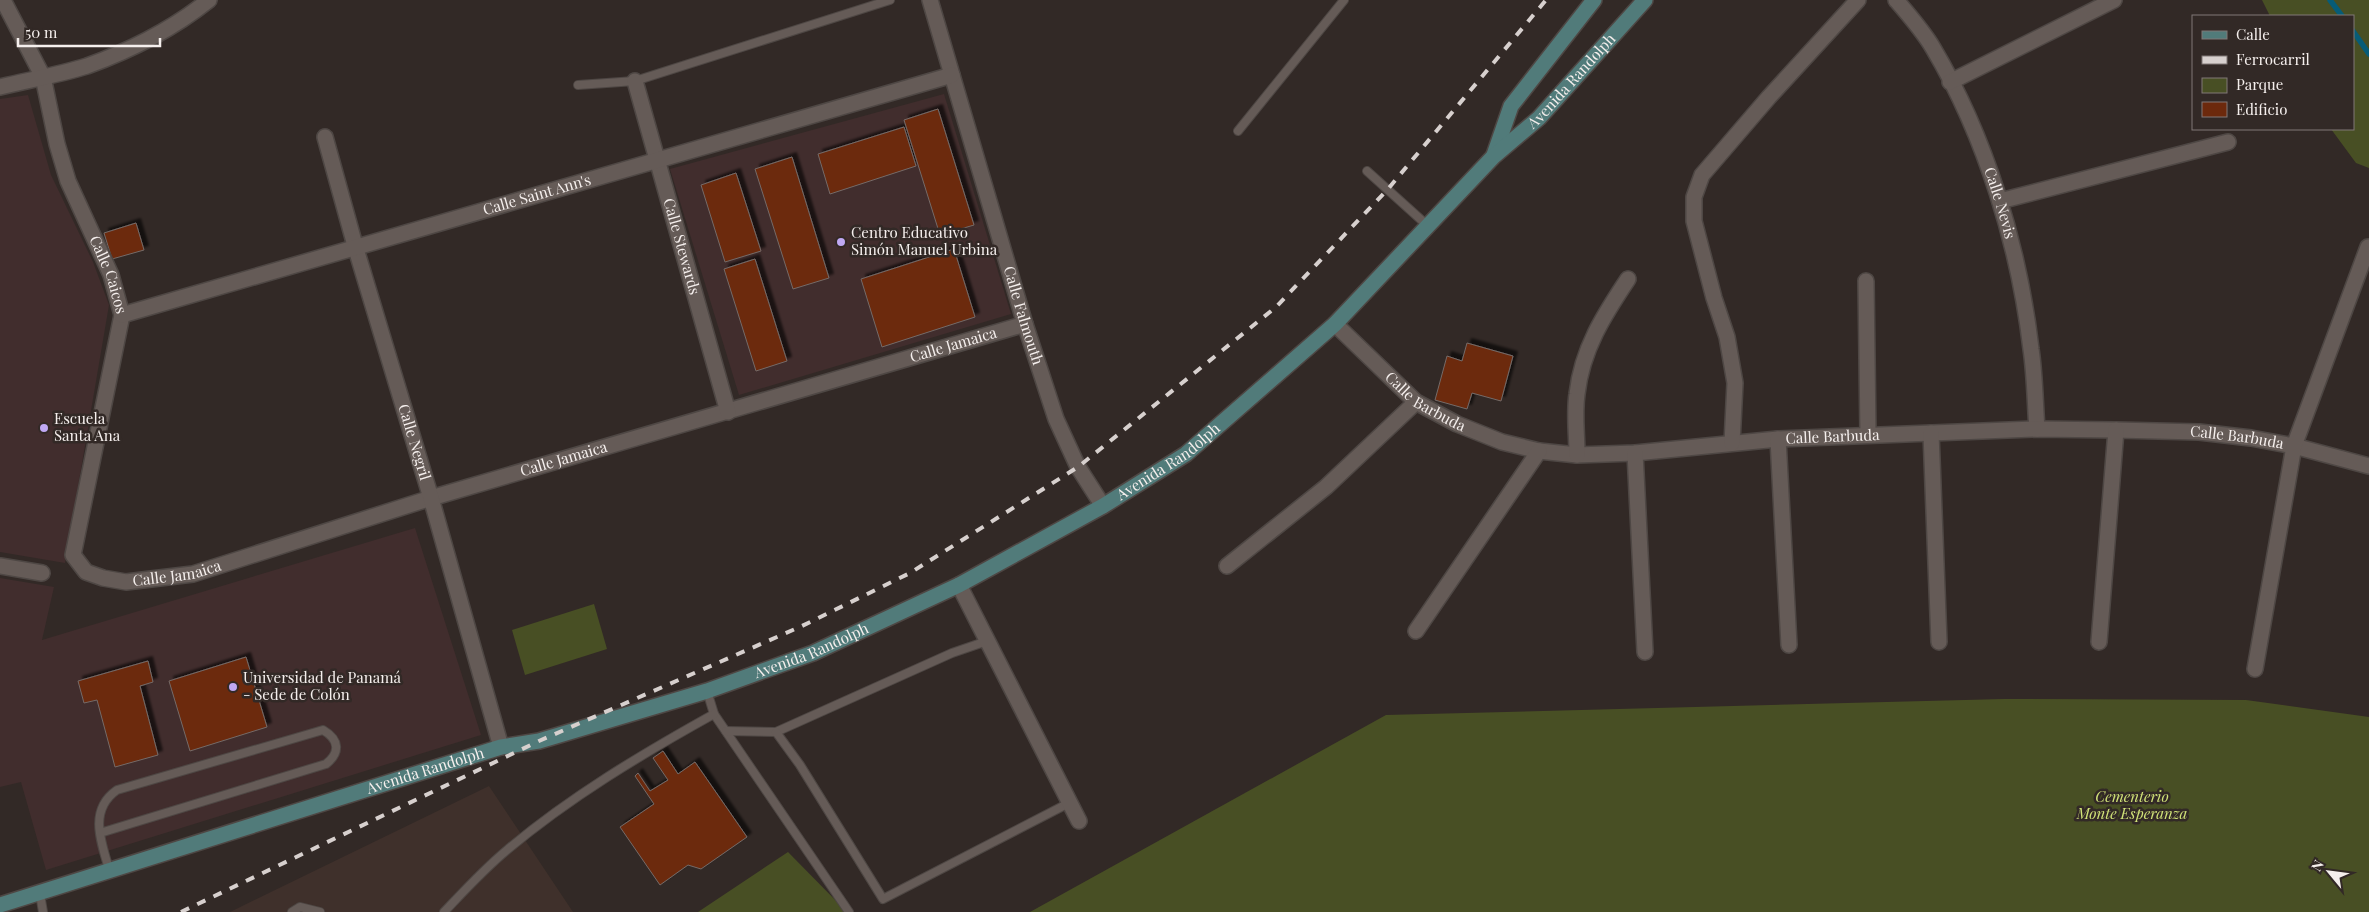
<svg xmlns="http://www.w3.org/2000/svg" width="2369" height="912" font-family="'Playfair Display',serif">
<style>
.built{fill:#3f302b}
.education{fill:#412d2d}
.green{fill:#484f24}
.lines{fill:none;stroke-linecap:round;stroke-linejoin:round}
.stream{stroke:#075c77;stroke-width:5.5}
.building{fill:#6c290c;stroke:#756b68;filter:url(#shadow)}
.lane-casing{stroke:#4e4744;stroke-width:10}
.street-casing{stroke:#4e4744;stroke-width:18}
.secondary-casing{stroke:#4e4744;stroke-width:18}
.lane{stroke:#655b57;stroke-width:8}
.street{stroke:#655b57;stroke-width:15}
.secondary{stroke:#517b7a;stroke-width:15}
.rail{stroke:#d7d0ce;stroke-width:4;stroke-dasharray:9 9;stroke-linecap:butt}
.poi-dot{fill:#c0a8f3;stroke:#322926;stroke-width:2}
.labels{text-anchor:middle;stroke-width:5;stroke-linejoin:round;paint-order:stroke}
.street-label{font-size:15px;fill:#f5efed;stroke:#322926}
.poi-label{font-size:15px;fill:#f5efed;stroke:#322926;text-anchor:start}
.park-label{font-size:15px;font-style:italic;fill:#d1e378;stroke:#322926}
</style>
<defs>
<filter id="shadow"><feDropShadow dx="4.5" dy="-4.5" stdDeviation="1" flood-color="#0009"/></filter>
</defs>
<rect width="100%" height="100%" fill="#322926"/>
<polygon class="built" points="489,786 573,912 230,912"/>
<g class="education">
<polygon points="944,94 1011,314 739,395 670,169"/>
<polygon points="28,95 51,175 93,262 109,305 65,563 0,552 0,99"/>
<polygon points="415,528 481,735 46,870 21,782 0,787 0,578 54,587 42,640"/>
</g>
<g class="green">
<polygon points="2262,0 2369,0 2369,168 2356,163 2331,129 2353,129 2353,16 2270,16"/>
<polygon points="594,604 607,649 525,675 512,630"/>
<polygon points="2004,699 2246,700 2369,717 2369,912 1030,912 1386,715"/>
<polygon points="788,852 847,912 698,912"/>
</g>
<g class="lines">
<g class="stream">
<polyline points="2330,0 2342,16"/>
<polyline points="2353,31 2369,54"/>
</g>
</g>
<g class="building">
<polygon points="938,109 974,225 940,235 904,120"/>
<polygon points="904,127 916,166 830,194 818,154"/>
<polygon points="792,157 829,278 793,289 755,169"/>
<polygon points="736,173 761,251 725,262 701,185"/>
<polygon points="136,223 144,250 112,259 104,233"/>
<polygon points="954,249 975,317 882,347 861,279"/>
<polygon points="755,259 787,361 756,371 724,269"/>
<polygon points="1467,343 1513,356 1501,401 1472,393 1467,409 1435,400 1447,356 1462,361"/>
<polygon points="246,657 267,727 190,751 169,681"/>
<polygon points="148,661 153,682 140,686 158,755 115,767 97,700 84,703 78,681"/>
<polygon points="663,751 678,774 695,762 747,837 701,869 688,865 660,885 620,827 654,804 635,776 638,773 650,791 668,780 653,758"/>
</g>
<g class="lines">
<defs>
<g id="lane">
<polyline points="578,85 635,81 890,0"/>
<polyline points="1238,131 1344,0"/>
<polyline points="1367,171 1428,226"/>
<polyline points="707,691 714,714 849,912"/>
<polyline points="726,731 776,732 952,653 987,641"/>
<polyline points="776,732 800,765 883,899 1069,803"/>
<path d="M 100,833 L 326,764 C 340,753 340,740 323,730 L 117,790 C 88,810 101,842 110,872"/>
<polyline points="40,894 43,912"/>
<polyline points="292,912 300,907 320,912"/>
<path d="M 444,912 C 464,891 484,869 507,850 C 570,797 642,754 714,714"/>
</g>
<g id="street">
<path id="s1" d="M 3,0 L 43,77 L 57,144 L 68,181 L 111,275 L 122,315 L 73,555 L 86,572 L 103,578 L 126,582 L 193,574 L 431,498 L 1025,324"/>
<path id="s2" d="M 930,0 L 1025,324 L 1056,419 L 1078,467 L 1103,506"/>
<path id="s3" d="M 1896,0 C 1909,15 1923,31 1933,48 C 1986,137 2019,247 2031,349 C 2035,376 2035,403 2037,429"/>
<path id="s4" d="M 635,81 L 728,412"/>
<polyline points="1950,82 2114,0"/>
<path d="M 0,87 C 29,80 58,75 87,66 C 129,51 174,28 209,0"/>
<path id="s5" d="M 325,137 L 356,249 L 431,498 L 501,747"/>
<polyline points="2000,201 2228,142"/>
<polyline points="1866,281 1868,435"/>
<path id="s6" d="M 122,315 L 952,75"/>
<path id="s7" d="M 1335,324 L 1416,402 L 1457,424 L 1502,442 L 1539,451 L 1577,455 L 1635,453 L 1778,439 L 2037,429 L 2116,430 L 2199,432 L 2251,438 L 2294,446 L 2369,466"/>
<polyline points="1931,433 1939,642"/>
<polyline points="1778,439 1789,645"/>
<polyline points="1732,443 1735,383 1727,337 1714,298 1694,221 1694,197 1702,175 1769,97 1858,0"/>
<polyline points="1635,453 1645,652"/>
<path d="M 1577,455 C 1577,435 1574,414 1577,394 C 1582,349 1604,315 1628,279"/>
<polyline points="0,566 42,573"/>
<polyline points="1227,566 1326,487 1416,402"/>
<polyline points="959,585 1079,821"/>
<polyline points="1416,631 1539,451"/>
<polyline points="2099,642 2116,430"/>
<polyline points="2255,669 2294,446 2368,247"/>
</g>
<g id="secondary">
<polyline points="1494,155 1511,106 1594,0"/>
<path id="s8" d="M 0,905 L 501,747 L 539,741 L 707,691 L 813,653 L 959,585 L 1103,506 L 1186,454 L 1335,324 L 1493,157 L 1539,118 L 1645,0"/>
</g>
</defs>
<use href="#lane" class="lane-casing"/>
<use href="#street" class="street-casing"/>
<use href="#secondary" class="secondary-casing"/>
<use href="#lane" class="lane"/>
<use href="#street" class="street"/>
<use href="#secondary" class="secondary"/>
<polyline class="rail" points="181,912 539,741 802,626 910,573 1078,467 1276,307 1388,189 1546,0"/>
</g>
<g class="poi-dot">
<circle cx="841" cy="242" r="5"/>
<circle cx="44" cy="428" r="5"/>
<circle cx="233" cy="687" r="5"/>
</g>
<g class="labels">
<g class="street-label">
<text dy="5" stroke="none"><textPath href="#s8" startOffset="1812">Avenida Randolph</textPath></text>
<text dy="5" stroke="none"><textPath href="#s6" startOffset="432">Calle Saint Ann's</textPath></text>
<text dy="5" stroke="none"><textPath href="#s3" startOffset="230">Calle Nevis</textPath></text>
<text dy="5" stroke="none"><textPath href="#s4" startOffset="172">Calle Stewards</textPath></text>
<text dy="5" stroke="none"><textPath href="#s1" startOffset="296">Calle Caicos</textPath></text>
<text dy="5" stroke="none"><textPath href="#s2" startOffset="329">Calle Falmouth</textPath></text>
<text dy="5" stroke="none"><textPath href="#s1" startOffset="1508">Calle Jamaica</textPath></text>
<text dy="5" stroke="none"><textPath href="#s7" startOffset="120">Calle Barbuda</textPath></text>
<text dy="5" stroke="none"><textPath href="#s7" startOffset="540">Calle Barbuda</textPath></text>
<text dy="5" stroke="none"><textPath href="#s7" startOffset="945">Calle Barbuda</textPath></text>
<text dy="5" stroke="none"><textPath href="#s5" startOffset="318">Calle Negril</textPath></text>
<text dy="5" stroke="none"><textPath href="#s1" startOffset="1102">Calle Jamaica</textPath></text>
<text dy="5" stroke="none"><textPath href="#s8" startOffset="1256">Avenida Randolph</textPath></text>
<text dy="5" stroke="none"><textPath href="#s1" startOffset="698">Calle Jamaica</textPath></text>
<text dy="5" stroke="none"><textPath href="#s8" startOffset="851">Avenida Randolph</textPath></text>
<text dy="5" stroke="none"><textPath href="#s8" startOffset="446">Avenida Randolph</textPath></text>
</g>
<g class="poi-label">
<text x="851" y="238">Centro Educativo<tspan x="851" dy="17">Simón Manuel Urbina</tspan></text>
<text x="54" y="424">Escuela<tspan x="54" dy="17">Santa Ana</tspan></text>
<text x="243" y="683">Universidad de Panamá<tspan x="243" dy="17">- Sede de Colón</tspan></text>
</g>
<g class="park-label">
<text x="2132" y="802">Cementerio<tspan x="2132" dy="17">Monte Esperanza</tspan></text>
</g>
</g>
<rect x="2192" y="15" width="162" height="115" fill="#322926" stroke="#807876"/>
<rect x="2202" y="31" width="25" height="8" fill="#517b7a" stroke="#807876"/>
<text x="2236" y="40" font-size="15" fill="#f5efed">Calle</text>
<rect x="2202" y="56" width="25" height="8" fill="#d7d0ce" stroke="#807876"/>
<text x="2236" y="65" font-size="15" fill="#f5efed">Ferrocarril</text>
<rect x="2202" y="78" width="25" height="15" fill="#484f24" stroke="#807876"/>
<text x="2236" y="90" font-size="15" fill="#f5efed">Parque</text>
<rect x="2202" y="102" width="25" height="15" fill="#6c290c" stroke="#807876"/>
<text x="2236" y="115" font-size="15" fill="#f5efed">Edificio</text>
<g transform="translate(2329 872) rotate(299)" stroke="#322926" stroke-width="4" paint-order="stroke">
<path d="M0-4L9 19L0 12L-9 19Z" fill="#f5efed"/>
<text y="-8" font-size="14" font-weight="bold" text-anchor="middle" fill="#f5efed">N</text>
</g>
<path d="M18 38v8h142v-8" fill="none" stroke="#f5efed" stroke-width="2.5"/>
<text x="25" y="38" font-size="15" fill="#f5efed" stroke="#322926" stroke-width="4" paint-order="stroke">50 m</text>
</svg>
